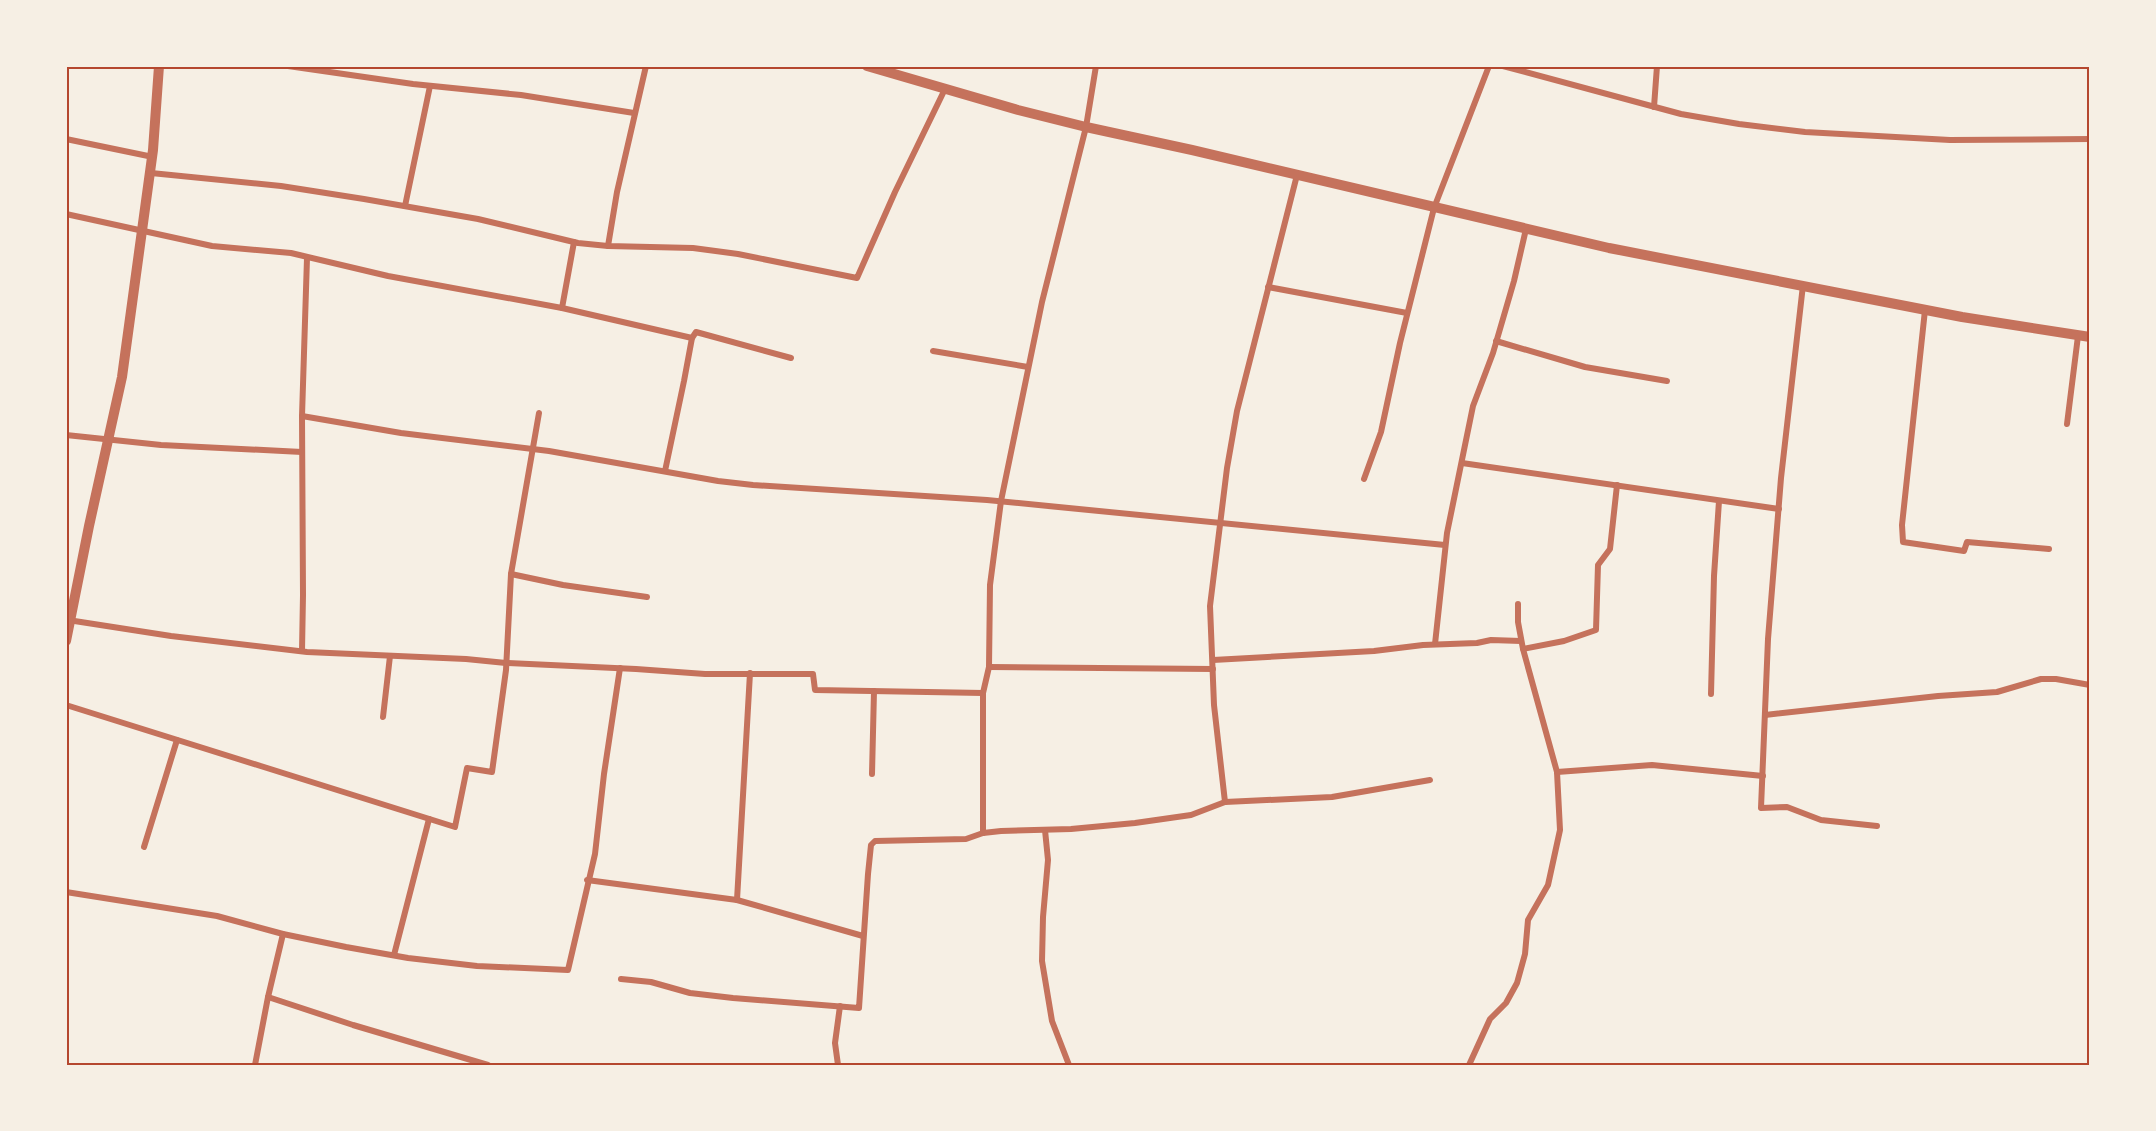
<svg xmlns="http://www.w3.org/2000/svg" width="2156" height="1131" font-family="Signika,sans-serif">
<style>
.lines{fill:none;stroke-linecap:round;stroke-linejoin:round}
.minor{stroke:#c5725c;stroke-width:6}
.tertiary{stroke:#c5725c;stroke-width:10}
.neatline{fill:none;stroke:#b5482f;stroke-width:2}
</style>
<rect width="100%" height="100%" fill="#f6efe4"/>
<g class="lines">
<g class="minor">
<polyline points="288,66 413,84 521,95 634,113"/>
<polyline points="1503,66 1681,114 1739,124 1805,132 1950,140 2090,139"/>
<polyline points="1654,107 1657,66"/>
<polyline points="66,139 153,157"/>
<polyline points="151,173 281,186 364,199 478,219 578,243 608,246 693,248 738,254 857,278 895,192 945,89"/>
<polyline points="405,206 430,86"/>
<polyline points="66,214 212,246 291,253 388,276 562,308 692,338"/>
<polyline points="608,246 617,192 646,66"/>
<polyline points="1803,285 1781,478 1768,639 1761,808 1787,807 1821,820 1877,826"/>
<polyline points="1268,287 1407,313"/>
<polyline points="562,308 574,242"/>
<polyline points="1925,310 1902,525 1903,542 1964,551 1967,542 2049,549"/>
<polyline points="1496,341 1585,367 1667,381"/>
<polyline points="933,351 1028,367"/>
<polyline points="302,416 401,433 549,451 718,481 753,485 987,500 1445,545"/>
<polyline points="2067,424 2078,336"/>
<polyline points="66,435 161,445 302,452"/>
<polyline points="1462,463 1779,509"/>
<polyline points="665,471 684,381 692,338 696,332 791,358"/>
<polyline points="1364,479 1381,432 1400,343 1434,208 1489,66"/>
<polyline points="511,574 563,585 647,597"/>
<polyline points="68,620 171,636 307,652 466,659 506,663 636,669 705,674 813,674 815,690 983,693"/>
<polyline points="1435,644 1447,533 1473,406 1493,353 1514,281 1526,229"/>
<polyline points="1523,649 1564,641 1596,630 1598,565 1610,549 1617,485"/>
<polyline points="302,651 303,595 302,416 307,258"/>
<polyline points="1213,660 1374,651 1423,645 1477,643 1491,640 1521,641"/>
<polyline points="989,667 1213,669"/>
<polyline points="1711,694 1714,576 1719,501"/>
<polyline points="66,705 455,827 467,768 492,772 506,670 511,574 539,413"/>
<polyline points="1765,715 1938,696 1997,692 2041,679 2056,679 2090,685"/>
<polyline points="383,717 390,656"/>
<polyline points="1557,772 1652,765 1763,776"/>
<polyline points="872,774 874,691"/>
<polyline points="1225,802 1214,705 1210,606 1227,468 1237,411 1297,175"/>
<polyline points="1045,830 1048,860 1043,917 1042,961 1052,1021 1069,1065"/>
<polyline points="983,833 983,693 989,667 990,585 1001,501 1042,302 1086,127 1096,66"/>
<polyline points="144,847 177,740"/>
<polyline points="587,880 737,900 863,936"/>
<polyline points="66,892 217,916 283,934 346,947 408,958 477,966 568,970 595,854 604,774 620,668"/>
<polyline points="737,900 750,673"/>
<polyline points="394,955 429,819"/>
<polyline points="621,979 651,982 690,993 733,998 859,1008 868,874 871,845 875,841 966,839 983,833 1001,831 1071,829 1135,823 1191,815 1225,802 1332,797 1430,780"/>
<polyline points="268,997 353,1025 488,1065"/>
<polyline points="255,1065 268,997 283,934"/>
<polyline points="838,1065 835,1043 840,1006"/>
<polyline points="1469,1065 1490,1019 1506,1003 1517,983 1525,954 1528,920 1548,885 1560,830 1557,772 1523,649 1518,622 1518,604"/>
</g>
<g class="tertiary">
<polyline points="867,66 1018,110 1086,127 1192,150 1609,248 1962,317 2090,337"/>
<polyline points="66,641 89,526 122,377 153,150 159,66"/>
</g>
</g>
<rect width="2156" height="1131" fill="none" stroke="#f6efe4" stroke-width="135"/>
<rect x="68" y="68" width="2020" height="996" class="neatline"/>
</svg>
